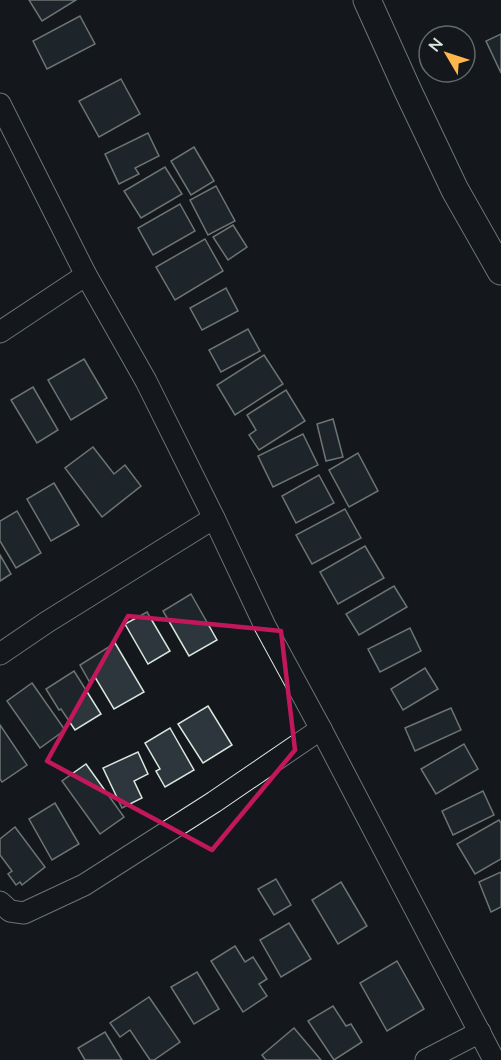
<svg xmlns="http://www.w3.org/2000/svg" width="501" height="1060" font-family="Mulish,sans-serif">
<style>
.building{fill:#2c363c;stroke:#d8e6dc;stroke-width:1.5}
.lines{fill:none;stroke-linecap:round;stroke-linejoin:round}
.minor-casing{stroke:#d8e6dc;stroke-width:23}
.tertiary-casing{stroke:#d8e6dc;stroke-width:29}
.minor{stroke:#14181c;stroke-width:21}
.tertiary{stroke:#14181c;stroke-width:27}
.marked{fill:none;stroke:#c2185b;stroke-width:4.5;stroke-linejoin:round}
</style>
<rect width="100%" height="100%" fill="#14181c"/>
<g class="building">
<polygon points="29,0 76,0 42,21"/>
<polygon points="80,16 95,44 47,69 33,41"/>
<polygon points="501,34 501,73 486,41"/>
<polygon points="121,79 140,114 99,137 79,101"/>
<polygon points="148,133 159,156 135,168 139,174 119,184 105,154"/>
<polygon points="194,147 214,181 191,195 171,161"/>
<polygon points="165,167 182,194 141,218 124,191"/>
<polygon points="216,186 235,221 208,235 190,200"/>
<polygon points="180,204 195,231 153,255 138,228"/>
<polygon points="233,225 247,247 228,260 213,237"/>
<polygon points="205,239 223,271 175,300 156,267"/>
<polygon points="226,288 238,311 202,330 190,308"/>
<polygon points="248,329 260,351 221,372 209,350"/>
<polygon points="264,355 283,384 235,415 217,385"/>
<polygon points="84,359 107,398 71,420 48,380"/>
<polygon points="33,387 58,430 37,443 11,400"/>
<polygon points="286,390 305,421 259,450 249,435 256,430 247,415"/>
<polygon points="333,419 343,457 326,461 317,424"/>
<polygon points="303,434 318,465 273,487 258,456"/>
<polygon points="93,447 114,474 125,465 141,486 102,517 65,468"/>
<polygon points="358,453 378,491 349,507 329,470"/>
<polygon points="319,475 334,503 296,523 282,496"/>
<polygon points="54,483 79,525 51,541 27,499"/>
<polygon points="345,509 361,538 312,564 296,535"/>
<polygon points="17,511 41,553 16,568 0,541 0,521"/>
<polygon points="365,546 384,578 338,604 320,572"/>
<polygon points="0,555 11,574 0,581"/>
<polygon points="394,586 407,607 359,635 346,614"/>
<polygon points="191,594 217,640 189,656 163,611"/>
<polygon points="147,612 170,651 148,664 125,624"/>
<polygon points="410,628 421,651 380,672 368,649"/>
<polygon points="115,643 144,692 114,709 95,677 89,681 80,665"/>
<polygon points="425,668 438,689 403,710 391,689"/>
<polygon points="74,671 101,714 75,730 61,709 59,710 46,689"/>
<polygon points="32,683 65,730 40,748 7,701"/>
<polygon points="208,706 232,745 203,763 178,724"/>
<polygon points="451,708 461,730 415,751 405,728"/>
<polygon points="0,725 27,765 2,782 0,779"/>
<polygon points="170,728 194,770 165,787 156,771 160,769 145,743"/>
<polygon points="464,744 478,769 436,794 421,769"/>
<polygon points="138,752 148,774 134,781 142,798 122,808 103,768"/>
<polygon points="86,764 124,817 100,834 62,781"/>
<polygon points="483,791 494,815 453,835 442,811"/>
<polygon points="55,803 79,844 52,860 29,819"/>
<polygon points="499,820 501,823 501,859 475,874 457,844"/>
<polygon points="15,827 45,867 22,885 20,882 16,885 8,874 12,871 0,855 0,839"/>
<polygon points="501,872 501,907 491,912 479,882"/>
<polygon points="276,879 291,905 274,915 258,889"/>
<polygon points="341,882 367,926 338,944 312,900"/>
<polygon points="289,923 311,959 281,977 260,940"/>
<polygon points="235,946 245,962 253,957 267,979 259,984 267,996 243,1012 211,961"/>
<polygon points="397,961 424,1009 387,1031 360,983"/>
<polygon points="197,972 219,1009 194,1024 171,987"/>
<polygon points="149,997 180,1042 154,1060 150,1060 130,1030 120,1037 110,1023"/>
<polygon points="333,1006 346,1026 351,1024 362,1042 334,1060 308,1021"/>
<polygon points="294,1028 321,1060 266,1060 262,1055"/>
<polygon points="105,1032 122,1060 85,1060 78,1048"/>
</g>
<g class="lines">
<defs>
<g id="minor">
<polyline points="0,104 86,275 146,381 214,518 265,626 321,729 494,1060"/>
<polyline points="0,332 86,275"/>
<polyline points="0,654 47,622 214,518"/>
<polyline points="0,902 10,911 24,913 84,885 214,802 321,729"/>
<polyline points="426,1060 480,1032"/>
</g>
<polyline id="tertiary" points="367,0 408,91 455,190 501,271"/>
</defs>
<use href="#minor" class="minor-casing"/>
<use href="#tertiary" class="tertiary-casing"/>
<use href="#minor" class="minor"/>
<use href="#tertiary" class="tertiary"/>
</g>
<path d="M0 0H501V1060H0ZM 128,616 L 281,631 L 295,750 L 212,850 L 47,761 Z" fill="#14181c" fill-opacity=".55" fill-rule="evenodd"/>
<path class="marked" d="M 128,616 L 281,631 L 295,750 L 212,850 L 47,761 Z"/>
<g transform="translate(447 54) rotate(309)"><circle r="28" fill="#14181c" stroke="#626a69" stroke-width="1.5"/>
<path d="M0-4.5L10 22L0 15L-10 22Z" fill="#ffb74d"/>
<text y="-9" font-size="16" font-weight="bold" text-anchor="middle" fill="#d8e6dc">N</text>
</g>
</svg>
